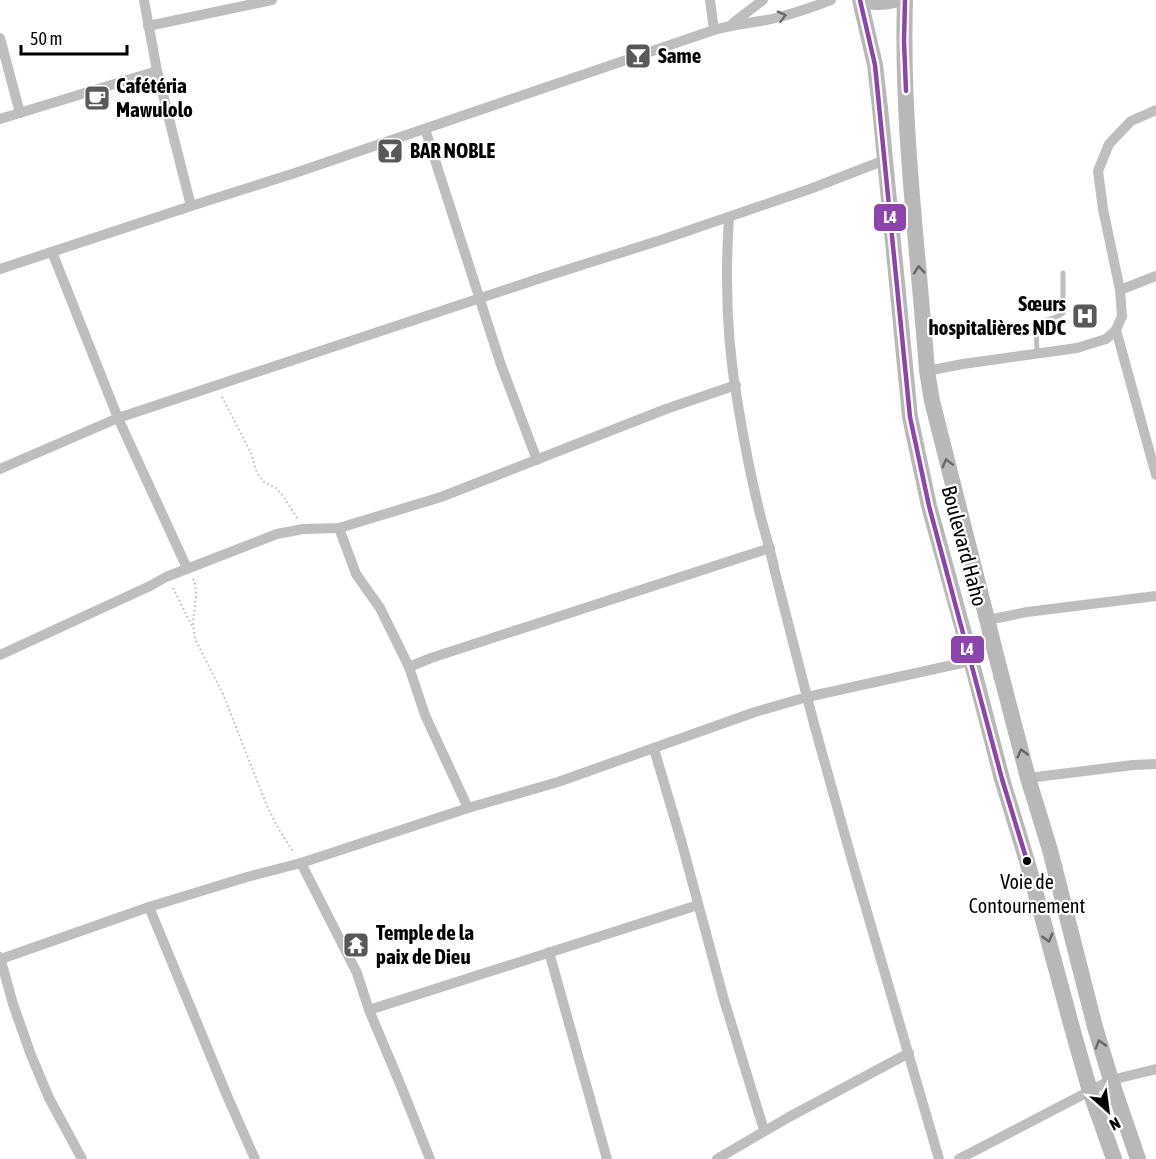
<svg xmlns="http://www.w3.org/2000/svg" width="1156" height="1159" font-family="'Asap Condensed',sans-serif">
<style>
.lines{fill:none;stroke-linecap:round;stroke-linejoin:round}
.path{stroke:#b9b9b9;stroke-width:2;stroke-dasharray:1.5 3;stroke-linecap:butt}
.lane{stroke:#bebebe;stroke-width:5}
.street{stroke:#bebebe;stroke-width:10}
.secondary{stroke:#b8b8b8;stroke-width:16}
.bus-1-casing{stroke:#fff;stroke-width:9}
.bus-1{stroke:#8e44ad;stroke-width:4.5}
.oneway{stroke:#686868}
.oneway2{stroke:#656565}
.bus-dot{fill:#000;stroke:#fff;stroke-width:2}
.labels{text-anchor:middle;stroke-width:4.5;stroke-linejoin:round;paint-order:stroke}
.bus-label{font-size:20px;fill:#000;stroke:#fff}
.poi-label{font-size:21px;font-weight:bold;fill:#000;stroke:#fff;text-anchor:start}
.street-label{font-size:21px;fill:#000;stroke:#fff}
.line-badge{stroke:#fff;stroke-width:2}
.badge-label{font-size:16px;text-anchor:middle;font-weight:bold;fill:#fff}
</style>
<rect width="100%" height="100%" fill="#fff"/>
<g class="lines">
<g class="path">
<polyline points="222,397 251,453 257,473 264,482 276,488 283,496 298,519"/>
<polyline points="193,579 195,582 196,597 193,622 195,639 223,694 267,806 278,828 294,853"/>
<polyline points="173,588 192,626"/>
</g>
<path class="lane" d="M 1037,353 L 1036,326 C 1042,318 1056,320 1063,313 L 1063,273"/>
<g class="street">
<polyline points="144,0 157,71 191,206"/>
<polyline points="710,0 714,30"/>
<polyline points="733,23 763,0"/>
<polyline points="148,26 272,0"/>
<polyline points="0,38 20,113"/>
<polyline points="0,119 157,71"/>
<polyline points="425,129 501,365 537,460"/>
<path d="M 729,217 C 725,278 727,345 738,405 C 744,442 751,478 760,514 C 765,533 771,552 775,572 L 814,724 L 851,857 L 939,1159"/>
<polyline points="52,252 118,418 547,276 661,240 810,189 885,160"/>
<path d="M 0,269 L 191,206 L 295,173 L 714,30 C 734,24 755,23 776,18 C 795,13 813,7 831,0"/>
<polyline points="1120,290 1156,276"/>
<polyline points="1116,330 1156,475"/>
<polyline points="927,371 963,364 1077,348 1106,339 1116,330 1122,316 1120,290 1103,209 1098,171 1109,144 1131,121 1156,110"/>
<polyline points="0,469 118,418 187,568"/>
<polyline points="339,528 356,574 380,608 409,667 425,715 468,808"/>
<polyline points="988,620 1027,612 1156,596"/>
<polyline points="0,655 150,586 166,577 277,534 303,529 339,528 441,497 666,409 736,385"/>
<polyline points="409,667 431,658 770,548"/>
<polyline points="654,749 681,840 724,1000 764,1130"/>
<polyline points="1028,778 1133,765 1156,764"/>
<polyline points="301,863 357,973 369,1010 401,1086 430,1159"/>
<polyline points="149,907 228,1098 255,1159"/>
<polyline points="549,952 607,1159"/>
<polyline points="0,957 13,1004 31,1055 49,1098 82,1159"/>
<polyline points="1,959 149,907 247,877 301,863 468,808 558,782 755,712 807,697 971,661"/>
<polyline points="369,1010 698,905"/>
<polyline points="717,1159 789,1117 909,1053"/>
<polyline points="959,1159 1111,1080 1156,1069"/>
</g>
<g class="secondary">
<polyline points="860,0 875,65 880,108 910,417 929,506 968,648 1002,779 1027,861 1074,1035 1090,1091 1114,1159"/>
<path d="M 862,0 C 874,3 883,3 894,0"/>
<path d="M 905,0 C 901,124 918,247 927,371 L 932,401 L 997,659 L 1028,778 L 1050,850 L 1095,1027 L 1111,1080 L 1138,1159"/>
</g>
<defs>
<g id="bus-1">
<polyline points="860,0 875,65 910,417 929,506 1002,779 1027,861"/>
<polyline points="905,0 904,41 906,91"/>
</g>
</defs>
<use href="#bus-1" class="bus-1-casing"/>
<use href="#bus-1" class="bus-1"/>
</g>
<defs><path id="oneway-chevron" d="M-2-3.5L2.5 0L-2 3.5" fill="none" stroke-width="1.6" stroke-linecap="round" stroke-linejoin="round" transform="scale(1.5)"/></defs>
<use class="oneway" href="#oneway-chevron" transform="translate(782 16) rotate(-15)"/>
<g class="oneway2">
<use href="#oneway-chevron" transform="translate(919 270) rotate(-95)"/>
<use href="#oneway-chevron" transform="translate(947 463) rotate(-104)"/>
<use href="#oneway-chevron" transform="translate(1022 753) rotate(-105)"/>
<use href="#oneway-chevron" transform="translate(1048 938) rotate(75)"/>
<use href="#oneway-chevron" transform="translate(1100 1044) rotate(-106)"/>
</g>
<defs>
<symbol id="bar-square" viewBox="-11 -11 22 22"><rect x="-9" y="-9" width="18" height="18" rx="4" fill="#595959" stroke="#fff"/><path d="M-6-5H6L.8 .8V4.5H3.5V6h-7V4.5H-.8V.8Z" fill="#fff"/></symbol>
<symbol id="cafe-square" viewBox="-11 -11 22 22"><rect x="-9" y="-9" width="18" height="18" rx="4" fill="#595959" stroke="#fff"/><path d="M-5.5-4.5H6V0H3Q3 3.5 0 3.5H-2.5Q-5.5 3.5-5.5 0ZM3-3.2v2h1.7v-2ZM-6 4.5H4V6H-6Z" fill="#fff"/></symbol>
<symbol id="hospital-square" viewBox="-11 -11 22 22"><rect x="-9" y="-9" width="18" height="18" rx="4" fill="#595959" stroke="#fff"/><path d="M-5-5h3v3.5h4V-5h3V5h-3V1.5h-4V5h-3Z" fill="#fff"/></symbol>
<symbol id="temple-square" viewBox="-11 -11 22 22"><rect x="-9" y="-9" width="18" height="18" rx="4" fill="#595959" stroke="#fff"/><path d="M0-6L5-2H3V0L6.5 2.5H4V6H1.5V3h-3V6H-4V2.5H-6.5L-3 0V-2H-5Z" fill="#fff"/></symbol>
</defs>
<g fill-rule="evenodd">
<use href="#bar-square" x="623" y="41" width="30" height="30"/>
<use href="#cafe-square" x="82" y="83" width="30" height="30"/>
<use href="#bar-square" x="375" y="136" width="30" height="30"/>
<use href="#hospital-square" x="1070" y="301" width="30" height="30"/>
<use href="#temple-square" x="341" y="930" width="30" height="30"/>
</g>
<circle class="bus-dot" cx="1027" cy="861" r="5"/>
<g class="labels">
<g class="bus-label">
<text x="1027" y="889">Voie de<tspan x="1027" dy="24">Contournement</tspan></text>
</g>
<g class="poi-label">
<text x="658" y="63">Same</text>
<text x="116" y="93">Cafétéria<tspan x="116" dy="24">Mawulolo</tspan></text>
<text x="410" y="158">BAR NOBLE</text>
<text x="1066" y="311" text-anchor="end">Sœurs<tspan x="1066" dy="24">hospitalières NDC</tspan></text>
<text x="376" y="940">Temple de la<tspan x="376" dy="24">paix de Dieu</tspan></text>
</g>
<g class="street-label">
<text transform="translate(964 546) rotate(75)" y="7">Boulevard Haho</text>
</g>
</g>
<g class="line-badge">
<rect x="873" y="203" width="34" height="29" rx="6" fill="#8e44ad"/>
<rect x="950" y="635" width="35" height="29" rx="6" fill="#8e44ad"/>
</g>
<g class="badge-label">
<text x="890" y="223">L4</text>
<text x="967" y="655">L4</text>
</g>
<g transform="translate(1108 1111) rotate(152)" stroke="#ffffff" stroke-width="4.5" paint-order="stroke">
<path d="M0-4.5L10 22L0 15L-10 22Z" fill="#000000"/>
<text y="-9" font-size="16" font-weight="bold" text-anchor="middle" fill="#000000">N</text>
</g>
<path d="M21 45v9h106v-9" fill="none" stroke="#000000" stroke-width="3"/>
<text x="30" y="45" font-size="18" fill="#000000" stroke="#ffffff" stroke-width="4.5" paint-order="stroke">50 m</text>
</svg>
